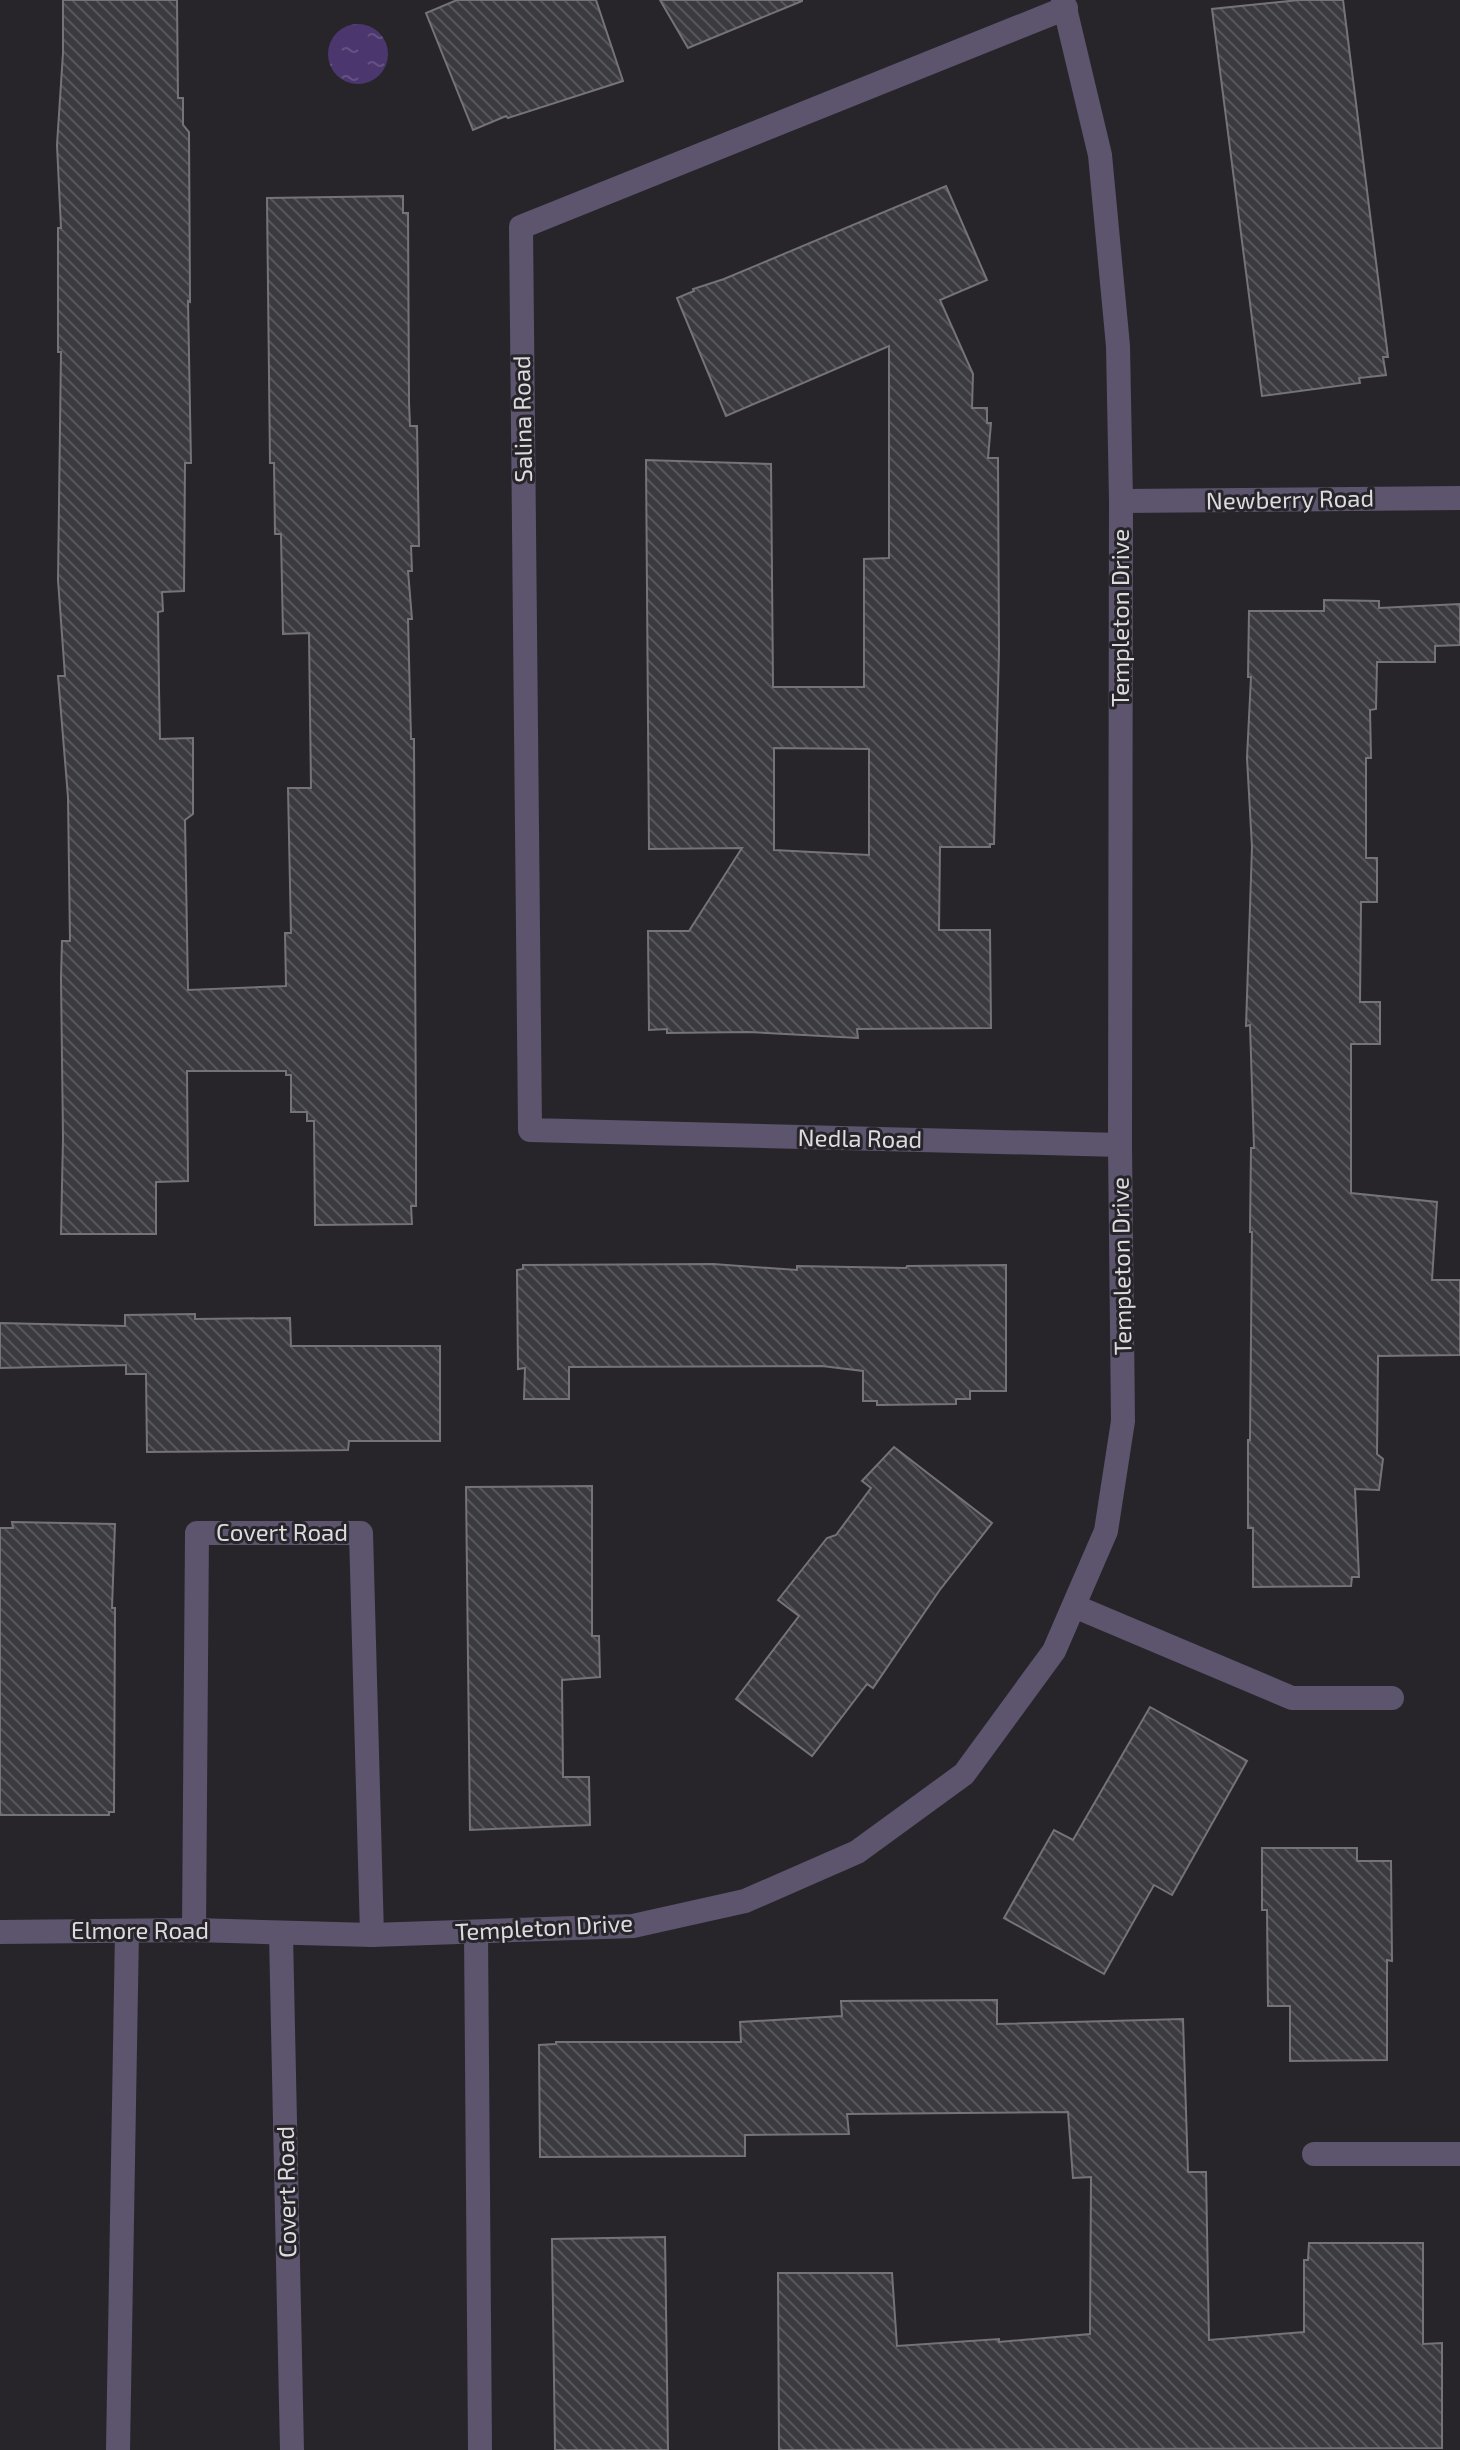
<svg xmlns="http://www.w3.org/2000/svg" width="1460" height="2450" font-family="'Exo 2',sans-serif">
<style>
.water{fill:url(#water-ripples)}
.building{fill:url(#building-back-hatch);stroke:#757378;stroke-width:2;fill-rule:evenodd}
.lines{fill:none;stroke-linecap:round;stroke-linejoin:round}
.lane{stroke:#5d546e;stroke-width:24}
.street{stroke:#5d546e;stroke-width:24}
.labels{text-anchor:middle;stroke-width:6;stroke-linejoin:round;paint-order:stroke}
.street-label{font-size:24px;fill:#dcdbde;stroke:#27252a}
</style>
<defs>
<pattern id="water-ripples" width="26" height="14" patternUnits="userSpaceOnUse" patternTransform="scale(2)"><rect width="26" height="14" fill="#4c366e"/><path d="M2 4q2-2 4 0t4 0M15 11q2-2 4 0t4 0" fill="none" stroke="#655282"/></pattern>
<pattern id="building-back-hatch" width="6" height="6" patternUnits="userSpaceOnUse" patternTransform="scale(2)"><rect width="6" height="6" fill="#3b3a3f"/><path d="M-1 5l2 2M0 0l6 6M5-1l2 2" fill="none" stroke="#57565a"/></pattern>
</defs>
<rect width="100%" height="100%" fill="#27252a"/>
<circle class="water" cx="358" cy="54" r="30"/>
<g class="building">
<polygon points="63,0 177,0 178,98 183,98 183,125 189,132 190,302 188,301 191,463 185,463 184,591 162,592 163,611 158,612 159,688 160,739 193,738 193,814 185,820 188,990 286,986 285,933 291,933 288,788 311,788 309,633 283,634 281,534 275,534 274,463 270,463 267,198 403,196 403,213 408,213 409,402 410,426 417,426 419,546 411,546 412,571 408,571 412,619 408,619 411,739 414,739 416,1135 416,1206 411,1206 412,1224 315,1225 314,1121 307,1121 307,1112 291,1112 291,1075 286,1075 286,1071 187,1071 188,1181 156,1182 156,1234 61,1234 63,1138 61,978 62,941 70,941 68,797 58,676 65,676 58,580 61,352 58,352 58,228 61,228 57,145 63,53"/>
<polygon points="457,0 596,0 623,81 508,118 506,116 473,130 426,13"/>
<polygon points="660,0 802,0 802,1 688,48"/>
<polygon points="1299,0 1343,0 1388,357 1383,357 1386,375 1359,378 1360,383 1262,396 1212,9"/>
<path d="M 946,186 L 987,280 L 940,300 L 973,374 L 972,408 L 987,408 L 987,423 L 991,423 L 988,458 L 998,458 L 999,652 L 994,844 L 990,844 L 990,847 L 940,847 L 939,930 L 990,930 L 991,1028 L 857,1029 L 858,1038 L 748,1032 L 667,1033 L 667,1029 L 649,1030 L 648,931 L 689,931 L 742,848 L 649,849 L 646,460 L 771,464 L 773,687 L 864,687 L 864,559 L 889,558 L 889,346 L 726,416 L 677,298 L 694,291 L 693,289 L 724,279 ZM 774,748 L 869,749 L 869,855 L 774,850 Z"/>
<polygon points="1324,600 1379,601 1379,608 1460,604 1460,645 1435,646 1435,662 1377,662 1376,709 1370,710 1371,758 1366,758 1366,858 1377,858 1377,902 1361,902 1360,1002 1380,1002 1380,1044 1351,1044 1351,1193 1437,1202 1432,1280 1460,1280 1460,1355 1378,1356 1377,1454 1383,1459 1379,1490 1355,1489 1359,1577 1352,1577 1351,1586 1253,1587 1253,1528 1248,1528 1248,1440 1250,1440 1252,1232 1250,1232 1251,1148 1254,1148 1250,1025 1246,1026 1252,847 1247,758 1251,677 1248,677 1249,611 1324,611"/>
<polygon points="713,1264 797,1270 797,1266 906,1268 907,1266 1006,1265 1006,1391 970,1391 970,1399 956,1399 956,1404 877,1405 877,1401 863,1401 863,1371 822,1366 569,1367 569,1399 524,1399 525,1368 518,1369 517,1270 523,1269 523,1265"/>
<polygon points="195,1314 195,1319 290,1318 291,1346 440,1346 440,1441 349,1441 348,1450 147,1452 146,1374 126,1374 126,1365 0,1368 0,1323 125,1326 125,1315"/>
<polygon points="894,1447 992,1523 939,1591 873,1688 867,1684 812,1756 736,1699 799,1616 778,1600 827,1538 836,1535 871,1488 862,1481"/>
<polygon points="592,1486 592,1636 599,1636 600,1677 562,1680 563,1777 589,1777 590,1825 470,1830 466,1487"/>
<polygon points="12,1522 115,1524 112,1608 115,1608 114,1812 109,1812 109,1815 0,1815 0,1528 13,1528"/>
<polygon points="1150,1707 1247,1761 1172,1895 1154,1885 1104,1974 1004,1918 1054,1830 1073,1840"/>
<polygon points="1262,1848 1357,1848 1357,1861 1391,1861 1392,1961 1387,1960 1387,2060 1290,2061 1290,2006 1268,2006 1267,1910 1262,1910"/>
<polygon points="997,2000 997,2024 1183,2019 1188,2172 1206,2172 1209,2340 1304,2332 1304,2260 1308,2260 1309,2243 1423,2243 1423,2344 1442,2343 1442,2448 779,2450 778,2273 892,2273 897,2346 999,2339 999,2342 1090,2334 1091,2177 1073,2178 1068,2112 847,2114 849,2134 745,2135 745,2156 540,2157 539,2045 556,2044 556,2042 741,2042 740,2022 842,2016 841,2001"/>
<polygon points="665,2237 668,2450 555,2450 552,2239"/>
</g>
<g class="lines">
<g class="lane">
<polyline points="1074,1606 1292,1698 1392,1698"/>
<polyline points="476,1932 480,2450"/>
<polyline points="1314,2154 1460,2154"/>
<polyline points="118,2450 127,1931"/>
</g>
<g class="street">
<polyline points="1066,8 521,227 530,1130 1120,1145"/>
<polyline points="1121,501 1460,498"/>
<polyline points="194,1930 197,1533 361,1533 372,1935"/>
<polyline points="0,1932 194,1930 372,1935 633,1926 745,1901 857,1852 964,1774 1054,1651 1106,1531 1123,1421 1120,1145 1121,501 1118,346 1100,155 1063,0"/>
<polyline points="281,1934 292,2450"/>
</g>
</g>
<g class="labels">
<g class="street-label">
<text transform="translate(523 419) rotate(-91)" y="8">Salina Road</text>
<text transform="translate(1290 500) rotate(-1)" y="8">Newberry Road</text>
<text transform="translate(1121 618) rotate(-90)" y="8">Templeton Drive</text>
<text transform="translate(860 1139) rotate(1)" y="8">Nedla Road</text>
<text transform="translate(1122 1266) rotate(-91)" y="8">Templeton Drive</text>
<text x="282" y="1541">Covert Road</text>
<text transform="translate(544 1928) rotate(-3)" y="8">Templeton Drive</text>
<text x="140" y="1939">Elmore Road</text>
<text transform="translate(287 2192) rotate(-91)" y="8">Covert Road</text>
</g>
</g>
</svg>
